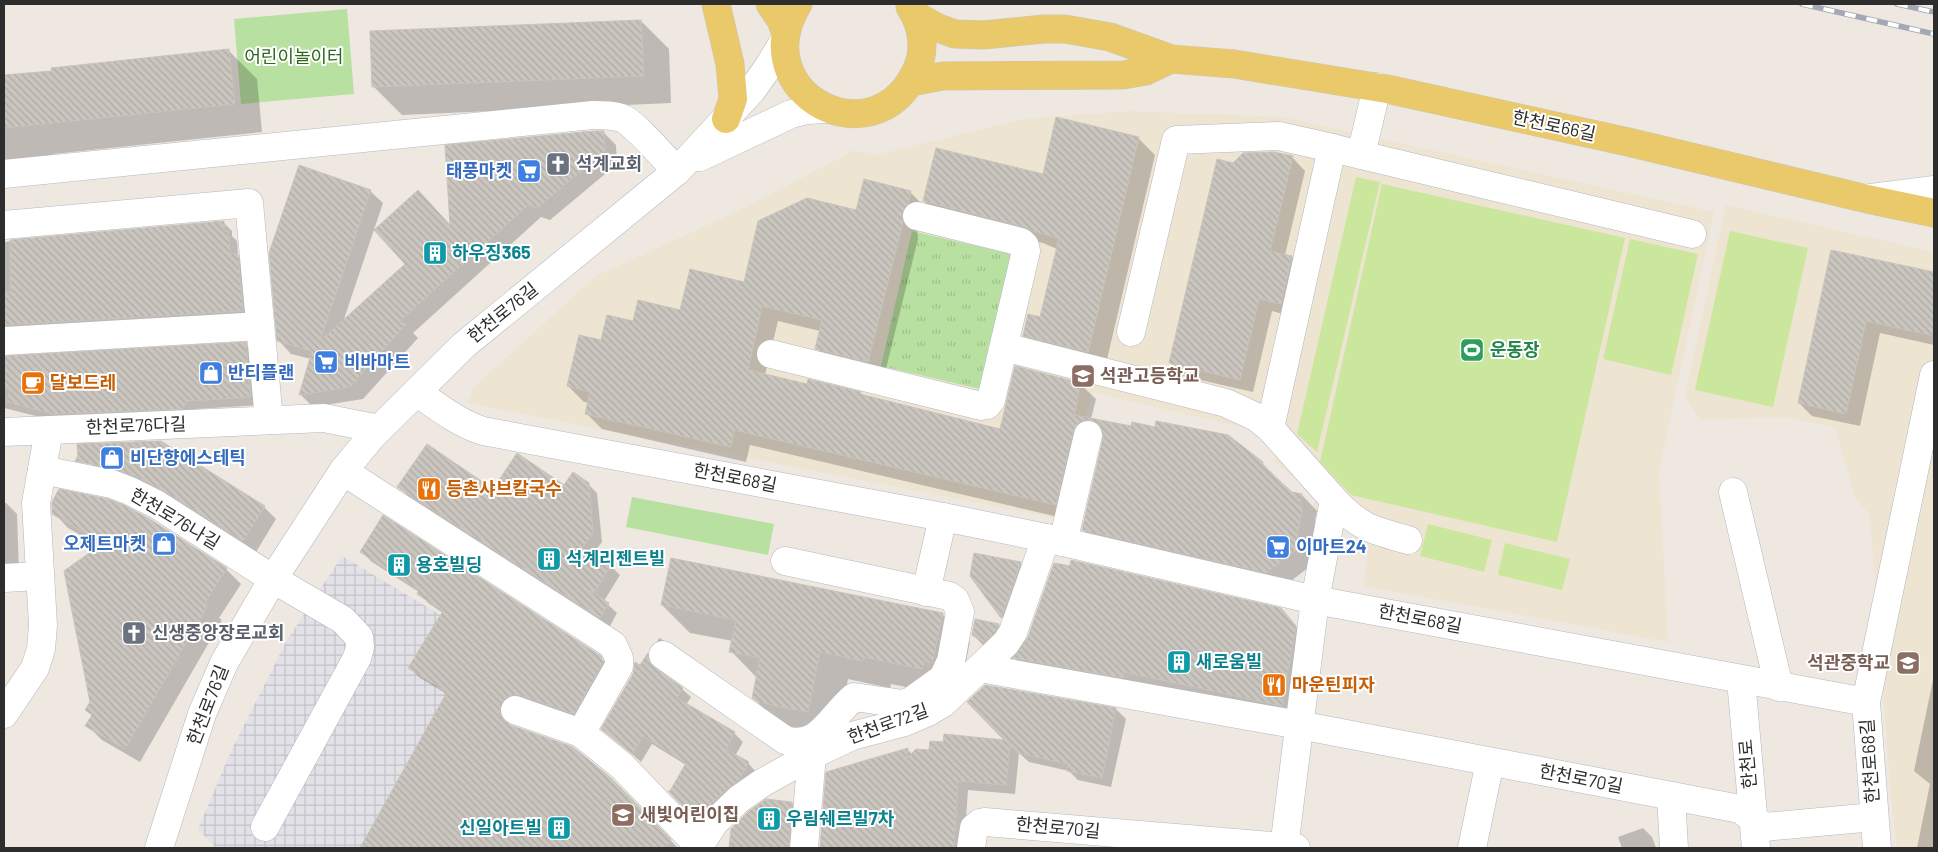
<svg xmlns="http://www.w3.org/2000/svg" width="1938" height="852" font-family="Barlow,'Noto Sans KR',sans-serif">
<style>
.industrial{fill:url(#industrial-grid)}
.education{fill:#eee4d2}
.grass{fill:url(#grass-tufts)}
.park{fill:#b8e1a1}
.pitch{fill:#cae79d}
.shadow{fill:#0003}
.building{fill:url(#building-back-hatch);stroke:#c9c4ba}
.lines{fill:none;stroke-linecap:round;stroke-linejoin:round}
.minor-casing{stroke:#b4b7c0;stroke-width:29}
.major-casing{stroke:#c8c8c8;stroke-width:29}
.minor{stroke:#fff;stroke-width:28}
.major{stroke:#eac96a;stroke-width:28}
.rail-casing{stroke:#a3a7b6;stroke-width:5.5}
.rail{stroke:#fff;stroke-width:4;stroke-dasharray:11;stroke-linecap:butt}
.labels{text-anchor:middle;stroke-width:4;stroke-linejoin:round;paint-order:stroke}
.park-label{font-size:18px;fill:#30681f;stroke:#fff}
.street-label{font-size:18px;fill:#2d2d2d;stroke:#fff}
.worship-label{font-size:18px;font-weight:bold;fill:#5b616d;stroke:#fff;text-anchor:start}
.shop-label{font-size:18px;font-weight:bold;fill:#366cbe;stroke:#fff;text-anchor:start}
.culture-label{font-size:18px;font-weight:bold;fill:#0d838f;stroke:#fff;text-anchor:start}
.leisure-label{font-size:18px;font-weight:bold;fill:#27864d;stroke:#fff;text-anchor:start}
.education-label{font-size:18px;font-weight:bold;fill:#785e54;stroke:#fff;text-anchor:start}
.food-label{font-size:18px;font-weight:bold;fill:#c56008;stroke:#fff;text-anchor:start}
</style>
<defs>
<pattern id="industrial-grid" width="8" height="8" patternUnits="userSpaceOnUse" patternTransform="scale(1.25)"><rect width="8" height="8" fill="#e2e1e7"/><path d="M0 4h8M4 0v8" fill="none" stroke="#c2c1c6"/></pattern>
<pattern id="grass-tufts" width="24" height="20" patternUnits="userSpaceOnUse" patternTransform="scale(1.25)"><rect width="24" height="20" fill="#b8e1a1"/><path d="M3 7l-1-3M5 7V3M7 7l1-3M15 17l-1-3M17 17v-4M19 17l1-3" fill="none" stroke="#9ec18b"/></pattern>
<pattern id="building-back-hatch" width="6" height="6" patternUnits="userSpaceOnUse" patternTransform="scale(1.25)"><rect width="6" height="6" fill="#cac6bf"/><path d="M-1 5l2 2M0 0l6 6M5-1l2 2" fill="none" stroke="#aeaaa4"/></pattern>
</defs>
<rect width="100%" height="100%" fill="#eee8e1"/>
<polygon class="industrial" points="342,556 531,669 507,705 490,712 413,848 216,848 198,829 232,749 286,642"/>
<g class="education">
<polygon points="1129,111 1282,117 1714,212 1659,471 1668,642 1363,586 1370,539 1313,511 1316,494 1274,462 1279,436 1092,392 1060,519 467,403 474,387 596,276 742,209 855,150 872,156 1022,119"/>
<polygon points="1726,205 1934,252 1934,848 1897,848 1892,811 1870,515 1855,498 1835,427 1782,417 1700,420 1685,396"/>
</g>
<polygon class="grass" points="912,231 1015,255 984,390 881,366"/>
<g class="park">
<polygon points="347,9 354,94 241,104 234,19"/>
<polygon points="632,497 774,524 768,555 626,527"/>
</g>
<g class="pitch">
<polygon points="1356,177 1380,182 1317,452 1297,434"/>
<polygon points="1382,184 1625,238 1557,542 1351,495 1320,462"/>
<polygon points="1730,231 1808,248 1773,407 1695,390"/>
<polygon points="1630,239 1698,254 1671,375 1603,359"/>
<polygon points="1428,524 1492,540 1484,572 1420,556"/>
<polygon points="1505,543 1570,559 1562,590 1498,575"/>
</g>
<g class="shadow">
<polygon points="641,21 669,49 671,103 402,115 374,87"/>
<polygon points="229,51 257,79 262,132 53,154 53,161 4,165 4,77"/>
<polygon points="603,132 616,145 617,164 550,220 541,217 413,333 418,338 363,399 313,407 301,395 311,359 291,354 279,341 370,191 383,203 343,322 451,227"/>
<polygon points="1138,138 1155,155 1105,368 1041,352 1024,335 1040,319 1057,249 1043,243 941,218 924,201 1044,176"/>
<polygon points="1292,157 1305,171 1285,255 1292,257 1305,270 1294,317 1272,311 1253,392 1183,376 1170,362 1234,164"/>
<polygon points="910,192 926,208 917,229 918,239 884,377 832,364 816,348 820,331 778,321 765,375 808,385 860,393 863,396 1000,430 1080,384 1096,399 1091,419 1262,463 1292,493 1302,495 1317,511 1315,521 1318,524 1318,560 1282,588 1099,545 1083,530 1104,435 1100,435 1071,520 750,445 746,462 602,429 586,413 589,403 584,402 568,386 602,342 634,322 681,311 745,283 857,211"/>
<polygon points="223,222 232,231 232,236 237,241 238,256 246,264 252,320 4,337 4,242"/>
<polygon points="1832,251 1934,274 1934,345 1880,333 1860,426 1812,416 1799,403"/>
<polygon points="246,344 255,353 259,405 196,409 191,417 64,423 4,408 4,358"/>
<polygon points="127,464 264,507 276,519 256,552 102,475 91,465"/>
<polygon points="588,484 597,493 602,542 592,555 611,566 620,575 604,601 617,613 610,626 408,496 399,487 493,491"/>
<polygon points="4,503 6,503 17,514 19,573 4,576"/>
<polygon points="54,513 148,519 226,569 241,584 219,618 222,620 140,762 102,740 87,725 93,716 87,710 91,703 100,546 68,528"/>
<polygon points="362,552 600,657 610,667 584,723 510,715 509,723 510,726 611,778 678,848 361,848 447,694 420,678 410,668 443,613 428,603 419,592 372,562"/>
<polygon points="1020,563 1042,585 1024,639 1002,617 971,576"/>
<polygon points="662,605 942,614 970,642 960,690 950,696 891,684 890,688 848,679 836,739 782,726 753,698 757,678 731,651 733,641 690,633"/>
<polygon points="1281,609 1305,638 1292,716 1134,682 1133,687 1024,668 1014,657 1007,663 995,657 973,635 976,620 999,625 1022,648"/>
<polygon points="659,638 663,640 666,644 661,645 657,642"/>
<polygon points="648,655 656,663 657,671 682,689 691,697 686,705 734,733 743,742 735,756 748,763 756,772 713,819 699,811 695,818 671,792 686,765 652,744 641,762 603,729"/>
<polygon points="1934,675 1934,848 1917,848 1930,784 1914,771"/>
<polygon points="985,686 1116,709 1126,719 1111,787 1078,780 1069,771 1029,762 1019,753 1015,794 968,790 964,846 957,846 957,848 821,848 827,773 908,750 912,754 930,751 944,743 1007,741"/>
<polygon points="792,803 802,813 798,848 730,848 732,829"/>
<polygon points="1643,828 1652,837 1656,848 1622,848 1618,837"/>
</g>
<g class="building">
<polygon points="641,20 644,76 372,87 370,31"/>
<polygon points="229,49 235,104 4,128 4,75 52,71 51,68"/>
<polygon points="1056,117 1139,137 1088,352 1023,336 1028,314 1040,317 1059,238 1032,231 1025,227 923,201 936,148 1043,174"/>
<polygon points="594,131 604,131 605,151 537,208 528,205 399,322 406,324 350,387 299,395 312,351 277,341 269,253 299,165 371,190 320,341 405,264 374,230 418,190 450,225 445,145"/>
<polygon points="1274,152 1293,156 1270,251 1292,256 1281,304 1259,299 1240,380 1169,363 1217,159 1233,163 1243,153"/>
<polygon points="864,179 911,191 908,204 902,213 903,222 868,362 815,349 822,320 762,306 748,370 807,384 808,379 861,392 860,394 1000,429 1015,366 1081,383 1074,415 1131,426 1132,422 1155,427 1156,421 1228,435 1263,462 1262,465 1292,492 1302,494 1300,506 1303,507 1297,535 1304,544 1266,573 1082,530 1103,438 1103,431 1099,424 1091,420 1084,420 1077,424 1073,431 1056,505 734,430 731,447 585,414 590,392 567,386 579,335 601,340 607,315 633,321 638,300 680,310 690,269 744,282 758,221 807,198 856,210"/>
<polygon points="224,221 224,231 229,231 230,254 238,254 243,311 4,325 4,292 11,292 10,240"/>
<polygon points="1831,250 1934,272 1934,336 1866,321 1846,414 1798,403"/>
<polygon points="246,342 251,397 187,401 182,409 54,414 7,402 10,390 4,388 4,356"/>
<polygon points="161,441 265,506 243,541 164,491 137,477 115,469 75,461 78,456 77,444"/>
<polygon points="427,444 493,489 517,453 564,485 573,472 589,483 593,533 582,548 611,565 595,592 590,591 609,603 600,618 397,487"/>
<polygon points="59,489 108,499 124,505 148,518 227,568 205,603 208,605 125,749 85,726 92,715 85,710 90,702 64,571 103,543 52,514 52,502"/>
<polygon points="383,515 601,656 603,662 574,714 520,695 513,695 504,699 500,705 500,713 504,721 510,725 573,747 611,778 671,839 666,848 360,848 447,692 408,668 443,611 417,594 419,590 360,552"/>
<polygon points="974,553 1021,562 1001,618 970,576"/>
<polygon points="671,558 943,613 942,616 943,613 932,663 924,661 922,669 863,657 863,661 820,652 808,712 758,702 752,698 760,658 729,652 736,620 661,605"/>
<polygon points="1071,560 1281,608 1296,626 1282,706 1124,672 1123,678 1013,658 1028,637 1054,563 1070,566"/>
<polygon points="975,619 999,624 994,633 984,642 972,635"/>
<polygon points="648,653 649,661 654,667 683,688 677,698 735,732 726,749 749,762 739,780 728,788 704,811 690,804 687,811 668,791 670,791 686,763 643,736 632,754 601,729 633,674 635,662 640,665"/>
<polygon points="985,685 1116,708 1102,778 1067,771 1068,764 1018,753 1010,745 1006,785 958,781 954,848 820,848 826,772 908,748 906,759 916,749 929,750 930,741 943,742 944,734 1004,740 967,702"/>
<polygon points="766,799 792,802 789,848 729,848 731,829 749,811"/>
</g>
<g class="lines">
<defs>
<g id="minor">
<polyline points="1361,155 1692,234"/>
<polyline points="700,157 791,114 807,110 828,109"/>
<path d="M 4,174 L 593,115 C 603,115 615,115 624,119 C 638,127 664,158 677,171"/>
<polyline points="1871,198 1934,190"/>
<polyline points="4,225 249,203 269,420"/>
<polyline points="1131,332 1176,140 1279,136 1332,148"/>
<polyline points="4,341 259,326"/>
<polyline points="1004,347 1226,403 1256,417 1270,428 1334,500 1315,600 1284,848"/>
<polyline points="771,354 981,406 987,405 991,400 1026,251 1025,246 1021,242 917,216"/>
<path d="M 417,392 C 438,407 458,423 483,431 L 943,517 L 1046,538 L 1315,600 L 1866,702 L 1877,848"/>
<polyline points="1270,428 1332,148 1361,155 1377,87"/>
<polyline points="4,432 324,418 379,429"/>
<polyline points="42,470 112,484 130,491 156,504 273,579 343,620 359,637 360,647 357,658 265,827"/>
<polyline points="343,471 613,645 619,658 619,666 581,733"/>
<polyline points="1733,492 1779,687"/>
<path d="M 1334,500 C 1360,528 1372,530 1408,540"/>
<polyline points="1063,542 1088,435"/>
<polyline points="4,578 39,576"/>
<polyline points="926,592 943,517"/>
<path d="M 663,655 L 785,740 C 819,750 830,717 854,697 L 903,704 L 911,701 L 943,678 L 951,661 L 960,612 L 955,600 L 949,596 L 785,561"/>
<polyline points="980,668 1299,725 1740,809 1764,827 1874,817"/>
<polyline points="1741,680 1756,848"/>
<polyline points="1866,702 1934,375"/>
<polyline points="515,710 581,733 622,766 701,848"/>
<polyline points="4,714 35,668 41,649 43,625 36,503 49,430"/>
<polyline points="1671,796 1674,848"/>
<polyline points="159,848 202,714 224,663 273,579 343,471 372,436 464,345 677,171 752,90 769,66 784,41"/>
<polyline points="698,848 714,823 739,799 762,783 812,755 852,736 905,722 928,712 943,703 1006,643 1013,632 1046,538"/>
<polyline points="804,848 812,755"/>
<polyline points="971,848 974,828 980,823 985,822 1296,848"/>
<polyline points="1472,848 1490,762"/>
</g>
<g id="major">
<polyline points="716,4 730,64 733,99 726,119"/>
<polyline points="770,4 781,20 786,34"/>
<path d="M 798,4 C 743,93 875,163 917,69 C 926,49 922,25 910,7"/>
<polyline points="915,15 938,28 955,34 983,35 1044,29 1065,29 1110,37 1171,59 1234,64 1387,89 1628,142 1867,199 1934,213"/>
<polyline points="911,82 943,76 1123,75 1146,71 1171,59"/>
</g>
</defs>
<use href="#minor" class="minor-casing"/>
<use href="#major" class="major-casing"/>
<use href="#minor" class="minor"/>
<use href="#major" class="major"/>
<defs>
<g id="rail">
<polyline points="1802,4 1934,34"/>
<polyline points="1897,4 1934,12"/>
</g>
</defs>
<use href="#rail" class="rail-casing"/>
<use href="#rail" class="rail"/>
</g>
<defs>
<symbol id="church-square" viewBox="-11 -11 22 22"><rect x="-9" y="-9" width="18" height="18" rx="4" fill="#6b7280" stroke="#fff"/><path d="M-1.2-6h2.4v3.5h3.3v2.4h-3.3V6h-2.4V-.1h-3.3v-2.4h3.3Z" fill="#fff"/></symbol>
<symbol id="supermarket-square" viewBox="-11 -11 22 22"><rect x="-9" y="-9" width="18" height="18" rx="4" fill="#3f7fe0" stroke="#fff"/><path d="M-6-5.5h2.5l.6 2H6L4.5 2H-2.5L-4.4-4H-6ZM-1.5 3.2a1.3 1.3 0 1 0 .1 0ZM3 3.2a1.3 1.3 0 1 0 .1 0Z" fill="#fff"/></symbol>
<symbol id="building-square" viewBox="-11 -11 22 22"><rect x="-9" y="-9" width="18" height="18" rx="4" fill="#0f9aa8" stroke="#fff"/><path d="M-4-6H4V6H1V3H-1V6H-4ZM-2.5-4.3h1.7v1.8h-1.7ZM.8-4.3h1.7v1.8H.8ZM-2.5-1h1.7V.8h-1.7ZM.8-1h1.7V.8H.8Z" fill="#fff"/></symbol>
<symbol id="stadium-square" viewBox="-11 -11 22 22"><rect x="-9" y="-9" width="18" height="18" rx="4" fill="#2e9e5b" stroke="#fff"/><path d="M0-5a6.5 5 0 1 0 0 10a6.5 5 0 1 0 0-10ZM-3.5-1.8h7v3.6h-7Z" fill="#fff"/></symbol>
<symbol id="shop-square" viewBox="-11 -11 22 22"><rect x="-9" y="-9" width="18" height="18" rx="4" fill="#3f7fe0" stroke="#fff"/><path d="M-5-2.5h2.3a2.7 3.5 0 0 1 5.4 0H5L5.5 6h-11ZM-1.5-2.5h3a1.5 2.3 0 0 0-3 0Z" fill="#fff"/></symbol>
<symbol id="school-square" viewBox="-11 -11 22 22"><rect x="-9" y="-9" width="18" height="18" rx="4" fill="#8d6e63" stroke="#fff"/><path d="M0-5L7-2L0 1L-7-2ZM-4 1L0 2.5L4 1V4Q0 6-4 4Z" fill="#fff"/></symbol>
<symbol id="cafe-square" viewBox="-11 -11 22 22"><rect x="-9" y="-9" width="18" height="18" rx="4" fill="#e8710a" stroke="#fff"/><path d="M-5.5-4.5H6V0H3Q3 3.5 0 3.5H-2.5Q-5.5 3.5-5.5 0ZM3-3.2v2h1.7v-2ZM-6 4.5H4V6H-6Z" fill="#fff"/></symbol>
<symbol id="restaurant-square" viewBox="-11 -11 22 22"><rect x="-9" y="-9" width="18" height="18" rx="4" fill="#e8710a" stroke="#fff"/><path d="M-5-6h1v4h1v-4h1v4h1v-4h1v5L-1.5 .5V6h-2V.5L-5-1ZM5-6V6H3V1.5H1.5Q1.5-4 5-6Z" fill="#fff"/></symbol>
</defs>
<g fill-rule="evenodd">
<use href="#church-square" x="544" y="150" width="28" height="28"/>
<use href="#supermarket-square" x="515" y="157" width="28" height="28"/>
<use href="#building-square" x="421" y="239" width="28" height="28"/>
<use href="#stadium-square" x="1458" y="336" width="28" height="28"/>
<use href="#supermarket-square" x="312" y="348" width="28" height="28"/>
<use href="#shop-square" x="197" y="359" width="28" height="28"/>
<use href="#school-square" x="1069" y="362" width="28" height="28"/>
<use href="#cafe-square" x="19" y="369" width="28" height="28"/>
<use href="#shop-square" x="98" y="444" width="28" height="28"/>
<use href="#restaurant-square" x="415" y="475" width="28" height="28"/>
<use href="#shop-square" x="150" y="530" width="28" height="28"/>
<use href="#supermarket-square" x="1264" y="533" width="28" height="28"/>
<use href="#building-square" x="535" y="545" width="28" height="28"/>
<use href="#building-square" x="385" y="551" width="28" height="28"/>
<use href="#church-square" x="120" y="619" width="28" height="28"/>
<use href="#building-square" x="1165" y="648" width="28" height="28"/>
<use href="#school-square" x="1894" y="649" width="28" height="28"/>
<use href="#restaurant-square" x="1260" y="671" width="28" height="28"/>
<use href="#school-square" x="609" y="801" width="28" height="28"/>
<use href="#building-square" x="755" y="805" width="28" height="28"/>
<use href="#building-square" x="545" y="814" width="28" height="28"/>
</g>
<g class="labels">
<g class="park-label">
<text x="294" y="63">어린이놀이터</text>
</g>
<g class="street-label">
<text transform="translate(1554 126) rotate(12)" y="6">한천로66길</text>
<text transform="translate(503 313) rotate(-39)" y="6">한천로76길</text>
<text transform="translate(136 426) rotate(-2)" y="6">한천로76다길</text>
<text transform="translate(735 478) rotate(11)" y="6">한천로68길</text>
<text transform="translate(175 519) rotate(31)" y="6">한천로76나길</text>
<text transform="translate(1420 619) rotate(11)" y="6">한천로68길</text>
<text transform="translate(208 705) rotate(-69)" y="6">한천로76길</text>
<text transform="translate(888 724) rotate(-20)" y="6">한천로72길</text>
<text transform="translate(1870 761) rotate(-94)" y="6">한천로68길</text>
<text transform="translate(1748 764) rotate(-95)" y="6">한천로</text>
<text transform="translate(1581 779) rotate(11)" y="6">한천로70길</text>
<text transform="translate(1058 828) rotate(5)" y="6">한천로70길</text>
</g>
<g class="worship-label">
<text x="576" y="170">석계교회</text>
<text x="152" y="639">신생중앙장로교회</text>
</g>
<g class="shop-label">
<text x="512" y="177" text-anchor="end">태풍마켓</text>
<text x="344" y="368">비바마트</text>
<text x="228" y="379">반티플랜</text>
<text x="130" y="464">비단향에스테틱</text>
<text x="146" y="550" text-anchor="end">오제트마켓</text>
<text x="1296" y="553">이마트24</text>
</g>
<g class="culture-label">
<text x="452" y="259">하우징365</text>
<text x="566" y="565">석계리젠트빌</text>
<text x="416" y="571">용호빌딩</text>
<text x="1196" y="668">새로움빌</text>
<text x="786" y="825">우림쉐르빌7차</text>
<text x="542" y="834" text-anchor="end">신일아트빌</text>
</g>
<g class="leisure-label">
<text x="1490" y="356">운동장</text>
</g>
<g class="education-label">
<text x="1100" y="382">석관고등학교</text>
<text x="1890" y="669" text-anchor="end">석관중학교</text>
<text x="640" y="821">새빛어린이집</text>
</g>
<g class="food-label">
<text x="50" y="389">달보드레</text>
<text x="446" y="495">등촌샤브칼국수</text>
<text x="1292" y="691">마운틴피자</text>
</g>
</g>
<rect width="1938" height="852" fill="none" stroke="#2d2d2d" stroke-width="10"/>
</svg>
